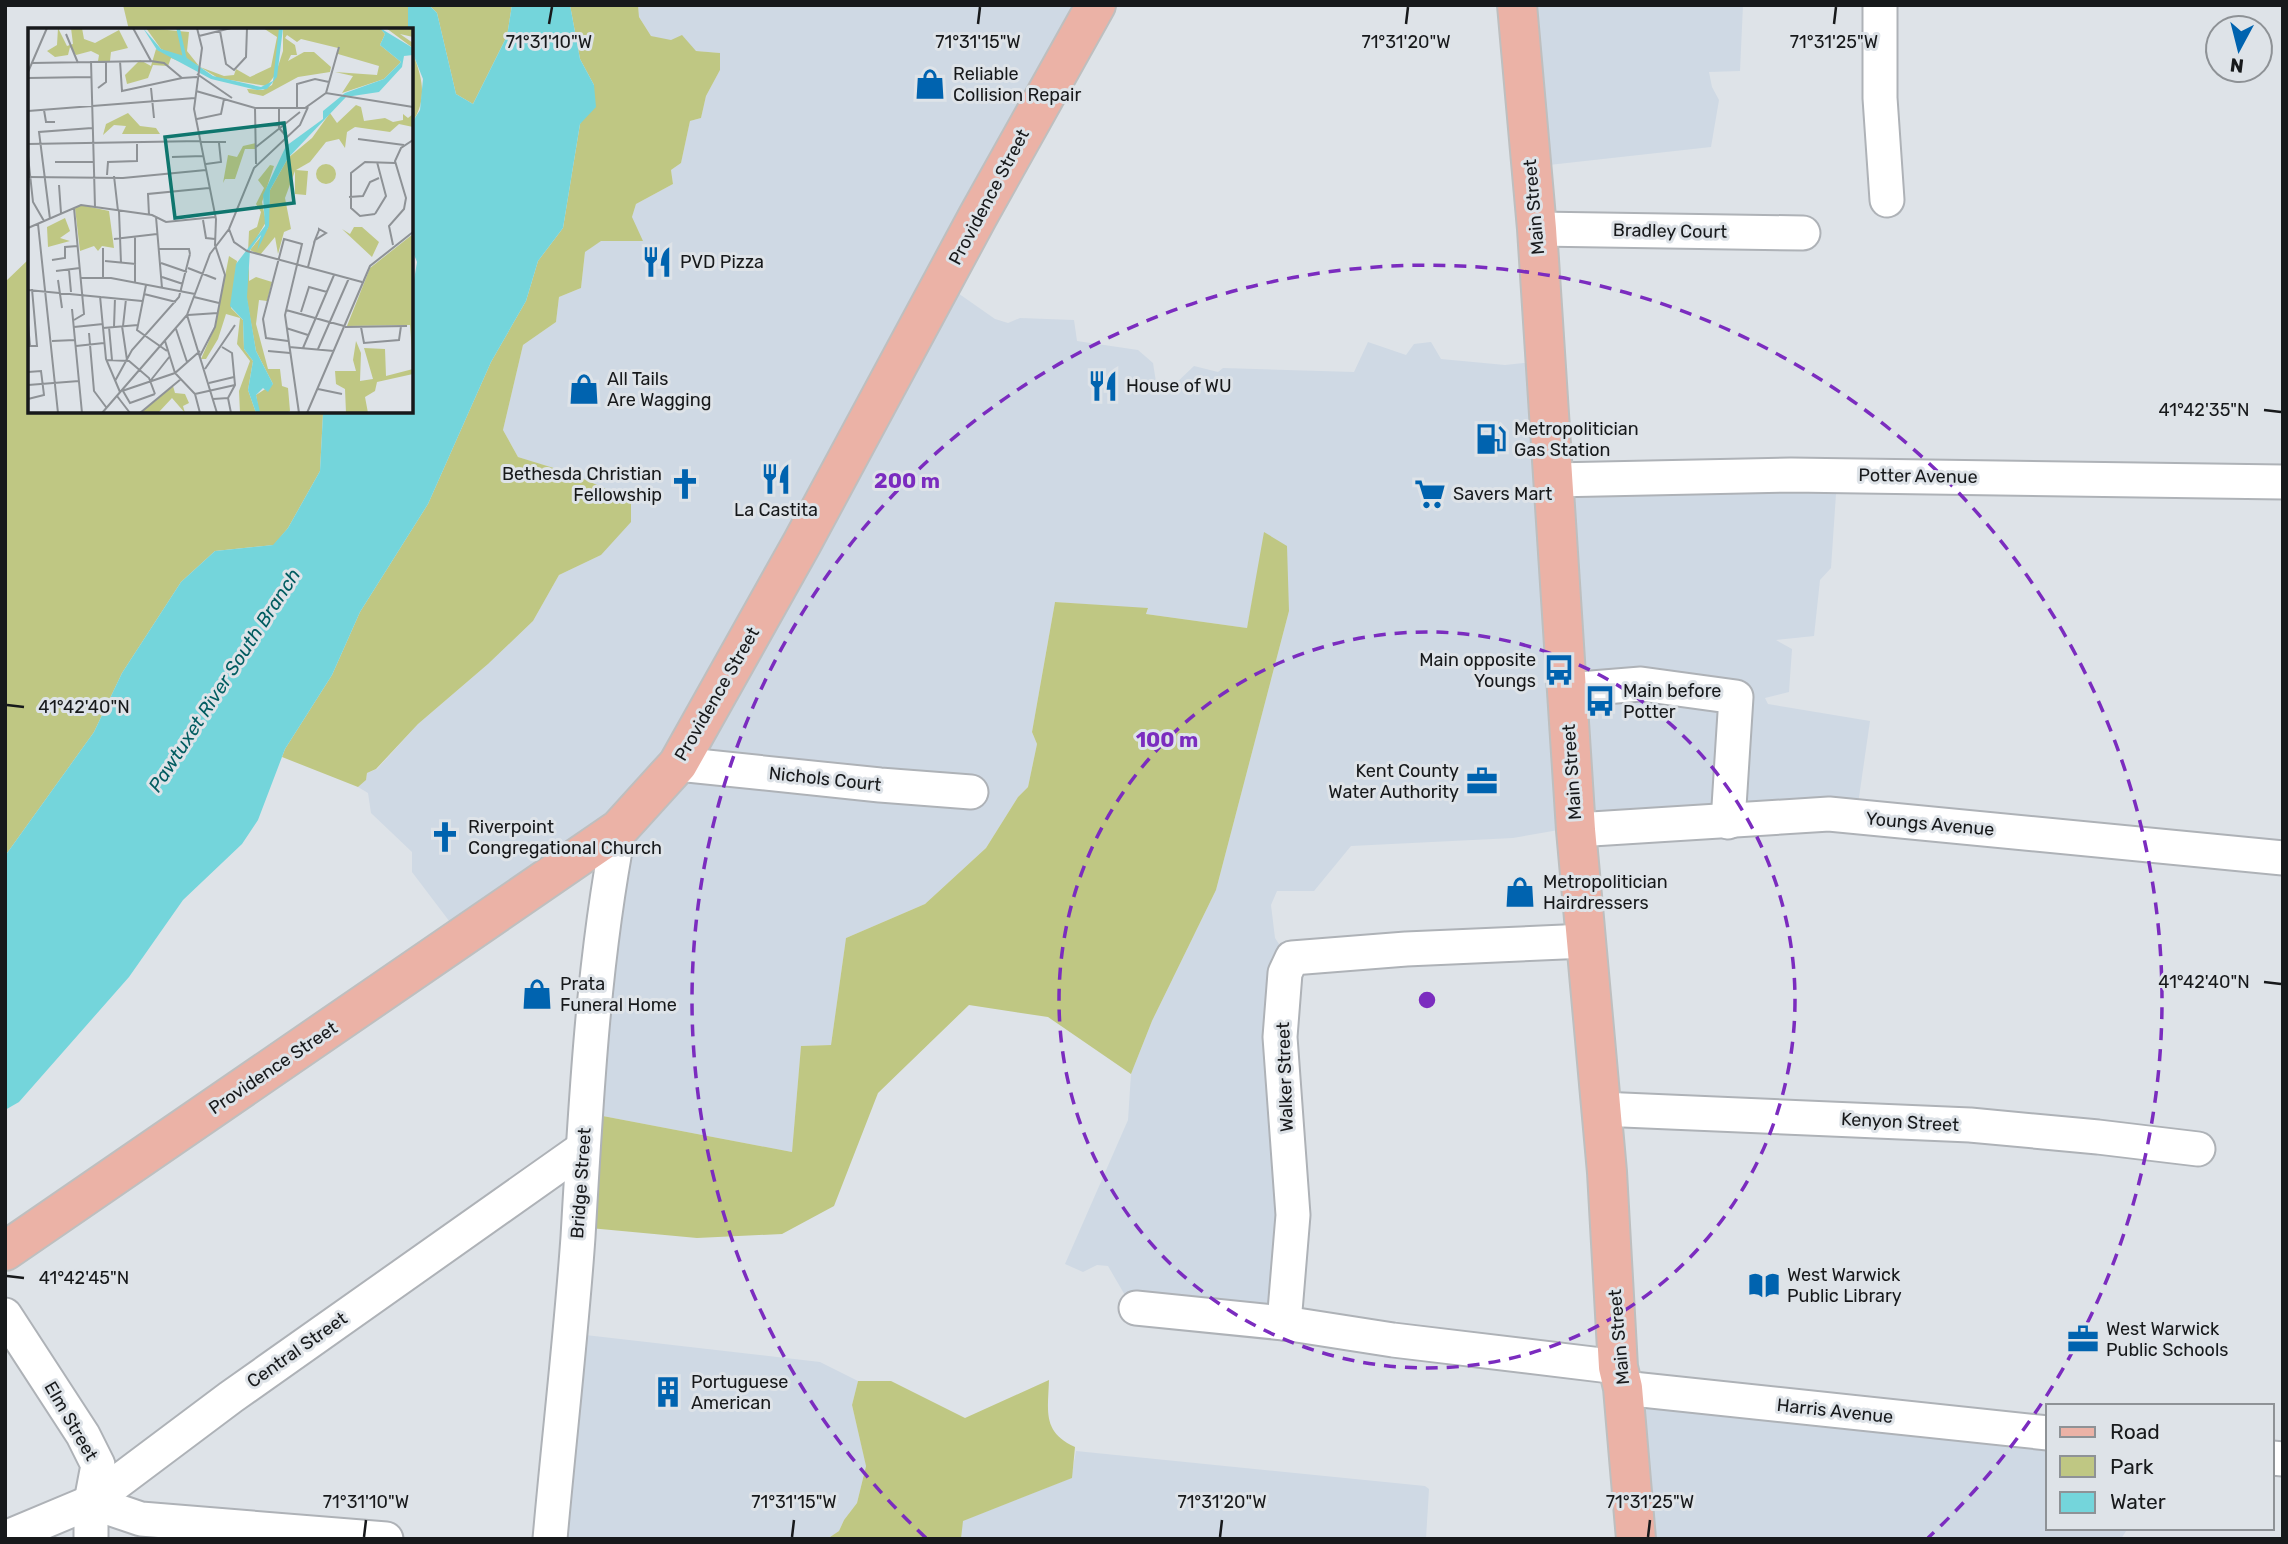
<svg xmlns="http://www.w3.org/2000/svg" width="2288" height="1544" font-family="Rubik,sans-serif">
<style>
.built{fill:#cfd9e4}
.green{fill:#bfc783}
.water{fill:#74d5db}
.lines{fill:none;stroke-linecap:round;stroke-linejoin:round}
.minor-casing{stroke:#aeb2b7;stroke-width:37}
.major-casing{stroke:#bebfbf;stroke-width:42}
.minor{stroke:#fff;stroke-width:33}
.major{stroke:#ebb2a6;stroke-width:38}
.ticks{fill:none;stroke:#17191b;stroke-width:2.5}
.ring{fill:none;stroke:#7b2cbf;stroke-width:3.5;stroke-dasharray:12 9}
.labels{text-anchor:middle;stroke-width:6;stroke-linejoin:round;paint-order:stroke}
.poi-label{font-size:18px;fill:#17191b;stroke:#dee3e8;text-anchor:start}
.street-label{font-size:18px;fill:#17191b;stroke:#dee3e8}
.water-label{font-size:19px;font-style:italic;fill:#015c60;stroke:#dee3e8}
.inset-river{fill:none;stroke:#74d5db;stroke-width:3.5}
.inset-road{fill:none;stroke:#8e9296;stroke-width:2}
.view{fill:#0f766e;fill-opacity:0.15;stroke:#0f766e;stroke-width:3.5}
.inset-edge{fill:none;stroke:#17191b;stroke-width:3.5}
.ticks-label{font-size:18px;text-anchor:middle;fill:#17191b;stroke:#dee3e8;stroke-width:6;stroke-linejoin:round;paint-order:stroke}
.centre{fill:#7b2cbf;stroke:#dee3e8;stroke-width:3.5}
.ring-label{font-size:21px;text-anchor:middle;font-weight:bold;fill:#7b2cbf;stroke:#dee3e8;stroke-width:6;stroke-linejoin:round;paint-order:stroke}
</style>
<rect width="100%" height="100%" fill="#dee3e8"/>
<g class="built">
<polygon points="638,5 1094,5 945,284 995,319 1008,323 1020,318 1074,320 1077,341 1138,350 1153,363 1156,382 1173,386 1194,366 1218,372 1223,368 1354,372 1368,342 1406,355 1414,344 1431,342 1441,359 1505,365 1541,361 1552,476 1837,479 1831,568 1820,580 1814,636 1776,640 1792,649 1789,692 1765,698 1768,704 1870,721 1856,818 1570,828 1513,838 1351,846 1314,891 1277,891 1271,905 1275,938 1291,962 1285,1312 1126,1297 1108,1266 1097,1265 1083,1272 1065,1264 1128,1120 1131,1074 1152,1021 1216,890 1289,611 1265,533 1247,628 1146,614 1148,609 1055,602 1032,732 1037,744 1028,787 1018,797 986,848 925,904 846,938 831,1045 801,1046 792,1152 587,1113 614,847 459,934 412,872 412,852 371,813 368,793 358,787 366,780 367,773 377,769 418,724 488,664 533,621 559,575 601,555 631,500 570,473 518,457 503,430 523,345 556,322 559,297 581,288 585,252 632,217 636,204 673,184 671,170 681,163 690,121 701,118 706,96 720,70 720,53 696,51 651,36 639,17"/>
<polygon points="1516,5 1743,5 1740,71 1709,72 1712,87 1719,100 1711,147 1531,167"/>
<polygon points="568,1333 820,1362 858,1381 852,1405 866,1465 857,1503 844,1520 839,1531 827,1539 548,1539"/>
<polygon points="1622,1389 2048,1435 2048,1528 2128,1528 2121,1539 1634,1539"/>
<polygon points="1076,1451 1425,1486 1429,1489 1426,1539 961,1539 962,1521 1071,1478"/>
</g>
<g class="green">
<polygon points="123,5 418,5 408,7 408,30 129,30"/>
<polygon points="429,5 512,5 507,36 473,104 456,94 437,13"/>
<polygon points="570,5 638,5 639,17 651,36 671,40 682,35 696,51 720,53 720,70 706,96 701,118 690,121 681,163 671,170 673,184 636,204 632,217 643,241 601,241 585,252 581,288 559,297 556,322 523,345 503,430 518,457 570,473 631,500 631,522 601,555 559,575 533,621 488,664 418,724 376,769 367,773 366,780 358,787 282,757 285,749 332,675 360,612 428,504 491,362 526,301 538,261 563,228 580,124 594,85 580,59"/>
<path d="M 411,49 C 422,76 429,99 411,124 Z"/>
<polygon points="30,258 30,411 326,411 323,414 320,471 288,528 274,545 215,551 181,582 122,673 94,732 5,856 5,282"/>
<polygon points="1264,532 1287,546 1289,611 1216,890 1152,1021 1131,1074 1048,1017 969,1005 878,1093 834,1206 782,1234 697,1238 579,1227 587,1113 792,1152 801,1046 831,1045 846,938 925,904 986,848 1018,797 1028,787 1037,744 1032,732 1055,602 1148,608 1146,614 1247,628"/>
<path d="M 1049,1380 C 1048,1411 1042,1432 1075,1447 L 1072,1478 L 963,1521 L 961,1539 L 827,1539 L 839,1531 L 844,1520 L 857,1503 L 866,1466 L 852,1405 L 858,1381 L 891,1381 L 965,1418 Z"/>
</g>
<polygon class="water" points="429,5 437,13 456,94 473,104 507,36 512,5 570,5 580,59 594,85 596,107 580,124 563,228 538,261 526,301 491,362 428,504 360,612 332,675 285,749 258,820 242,844 183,900 129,977 19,1102 5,1110 5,856 94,732 122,673 181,582 215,551 273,545 288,528 320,471 323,414 326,411 411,411 411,298 417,262 411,247 411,124 420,110 423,79 411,49 411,30 408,30 408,7"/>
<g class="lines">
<defs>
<g id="minor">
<polyline points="1880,5 1880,98 1887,200"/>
<polyline points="1537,229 1803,233"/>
<polyline points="1553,480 1791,475 2283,482"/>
<polyline points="1567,690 1641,684 1736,697 1728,822"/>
<polyline points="678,764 880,785 971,792"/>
<polyline points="1576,830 1829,814 2283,858"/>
<polyline points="1600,1109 1970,1125 2098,1137 2198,1149"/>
<polyline points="1136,1308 1284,1323 1393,1340 1618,1367"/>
<polyline points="5,1315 83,1435 98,1465 91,1502 91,1539"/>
<polyline points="1284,1323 1293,1215 1280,1037 1285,973 1292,958 1406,949 1586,941"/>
<polyline points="1623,1388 2048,1433"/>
<polyline points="2272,1458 2283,1459"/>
<polyline points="91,1502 141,1519 386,1539"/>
<polyline points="5,1538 91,1502 231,1397 582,1149"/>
<path d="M 550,1539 C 559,1438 571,1337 578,1237 C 586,1100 593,963 619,829"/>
</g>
<g id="major">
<polyline points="1517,5 1537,229 1576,830 1607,1172 1618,1367 1623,1388 1636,1539"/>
<polyline points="5,1251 619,829 678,764 802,543 978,216 1096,5"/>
</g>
</defs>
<use href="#minor" class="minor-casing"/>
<use href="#major" class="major-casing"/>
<use href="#minor" class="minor"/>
<use href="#major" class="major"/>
</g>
<path class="ticks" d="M 549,24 L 552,7M 978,24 L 980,7M 1406,24 L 1408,7M 1834,24 L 1836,7M 2264,410 L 2281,412M 7,705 L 24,707M 2264,982 L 2281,984M 7,1276 L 24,1278M 364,1537 L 366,1520M 792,1537 L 794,1520M 1220,1537 L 1222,1520M 1648,1537 L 1650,1520"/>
<g class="ring">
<circle cx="1427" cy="1000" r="368"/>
<path d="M926 1538A735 735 0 1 1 1928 1538"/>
</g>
<defs>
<symbol id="shop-bare" viewBox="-9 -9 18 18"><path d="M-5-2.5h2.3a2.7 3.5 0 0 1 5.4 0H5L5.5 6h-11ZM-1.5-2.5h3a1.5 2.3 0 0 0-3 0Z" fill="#0063af" stroke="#dee3e8" stroke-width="2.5" paint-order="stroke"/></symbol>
<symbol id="restaurant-bare" viewBox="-9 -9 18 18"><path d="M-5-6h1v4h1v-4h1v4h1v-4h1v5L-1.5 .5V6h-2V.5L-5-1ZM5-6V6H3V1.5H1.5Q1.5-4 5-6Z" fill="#0063af" stroke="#dee3e8" stroke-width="2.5" paint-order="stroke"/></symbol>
<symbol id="fuel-bare" viewBox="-9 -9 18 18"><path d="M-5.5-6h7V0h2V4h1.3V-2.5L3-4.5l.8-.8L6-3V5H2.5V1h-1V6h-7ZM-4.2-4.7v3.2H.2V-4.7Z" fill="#0063af" stroke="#dee3e8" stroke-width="2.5" paint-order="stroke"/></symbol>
<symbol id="church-bare" viewBox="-9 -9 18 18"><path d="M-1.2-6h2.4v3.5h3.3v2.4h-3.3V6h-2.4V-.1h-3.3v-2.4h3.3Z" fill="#0063af" stroke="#dee3e8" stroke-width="2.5" paint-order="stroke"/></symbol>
<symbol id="supermarket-bare" viewBox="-9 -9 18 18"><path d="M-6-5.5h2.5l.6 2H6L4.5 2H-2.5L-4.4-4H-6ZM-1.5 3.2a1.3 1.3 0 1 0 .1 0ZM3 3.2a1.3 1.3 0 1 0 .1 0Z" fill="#0063af" stroke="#dee3e8" stroke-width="2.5" paint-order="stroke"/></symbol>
<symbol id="bus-bare" viewBox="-9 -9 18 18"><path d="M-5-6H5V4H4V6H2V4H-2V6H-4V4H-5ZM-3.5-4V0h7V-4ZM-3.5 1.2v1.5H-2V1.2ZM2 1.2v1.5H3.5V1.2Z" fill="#0063af" stroke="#dee3e8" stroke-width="2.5" paint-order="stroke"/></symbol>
<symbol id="office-bare" viewBox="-9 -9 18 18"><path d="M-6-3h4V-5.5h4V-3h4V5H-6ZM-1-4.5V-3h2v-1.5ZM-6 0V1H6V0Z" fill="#0063af" stroke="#dee3e8" stroke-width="2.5" paint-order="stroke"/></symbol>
<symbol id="library-bare" viewBox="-9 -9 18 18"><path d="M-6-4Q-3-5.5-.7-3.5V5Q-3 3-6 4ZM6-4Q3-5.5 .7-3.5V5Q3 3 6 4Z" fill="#0063af" stroke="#dee3e8" stroke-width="2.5" paint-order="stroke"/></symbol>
<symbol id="building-bare" viewBox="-9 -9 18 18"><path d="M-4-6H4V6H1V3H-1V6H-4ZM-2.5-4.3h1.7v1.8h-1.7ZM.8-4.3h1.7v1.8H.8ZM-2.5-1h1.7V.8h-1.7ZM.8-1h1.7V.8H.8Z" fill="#0063af" stroke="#dee3e8" stroke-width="2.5" paint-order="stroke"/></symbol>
</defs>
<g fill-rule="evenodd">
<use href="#shop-bare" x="908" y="62" width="44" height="44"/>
<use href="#restaurant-bare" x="635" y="240" width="44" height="44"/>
<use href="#restaurant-bare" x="1081" y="364" width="44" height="44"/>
<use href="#shop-bare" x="562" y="367" width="44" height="44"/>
<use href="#fuel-bare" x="1469" y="417" width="44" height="44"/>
<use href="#restaurant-bare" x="754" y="457" width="44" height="44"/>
<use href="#church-bare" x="663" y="462" width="44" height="44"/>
<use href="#supermarket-bare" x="1408" y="472" width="44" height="44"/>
<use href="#bus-bare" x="1537" y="648" width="44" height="44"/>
<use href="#bus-bare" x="1578" y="679" width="44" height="44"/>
<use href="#office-bare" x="1460" y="759" width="44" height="44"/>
<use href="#church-bare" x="423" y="815" width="44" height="44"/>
<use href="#shop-bare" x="1498" y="870" width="44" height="44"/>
<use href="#shop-bare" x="515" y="972" width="44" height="44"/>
<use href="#library-bare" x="1742" y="1263" width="44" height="44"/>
<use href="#office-bare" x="2061" y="1317" width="44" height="44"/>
<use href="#building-bare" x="646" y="1370" width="44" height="44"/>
</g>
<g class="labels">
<g class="poi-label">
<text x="953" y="80">Reliable<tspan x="953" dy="21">Collision Repair</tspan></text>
<text x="680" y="268">PVD Pizza</text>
<text x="607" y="385">All Tails<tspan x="607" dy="21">Are Wagging</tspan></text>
<text x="1126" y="392">House of WU</text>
<text x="1514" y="435">Metropolitician<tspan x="1514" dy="21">Gas Station</tspan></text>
<text x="662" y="480" text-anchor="end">Bethesda Christian<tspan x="662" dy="21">Fellowship</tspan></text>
<text x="1453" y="500">Savers Mart</text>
<text x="776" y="516" text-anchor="middle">La Castita</text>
<text x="1536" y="666" text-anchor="end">Main opposite<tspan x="1536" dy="21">Youngs</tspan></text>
<text x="1623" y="697">Main before<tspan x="1623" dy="21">Potter</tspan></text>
<text x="1459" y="777" text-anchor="end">Kent County<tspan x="1459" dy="21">Water Authority</tspan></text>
<text x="468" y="833">Riverpoint<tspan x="468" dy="21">Congregational Church</tspan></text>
<text x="1543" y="888">Metropolitician<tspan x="1543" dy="21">Hairdressers</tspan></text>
<text x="560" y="990">Prata<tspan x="560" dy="21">Funeral Home</tspan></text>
<text x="1787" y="1281">West Warwick<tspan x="1787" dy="21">Public Library</tspan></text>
<text x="2106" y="1335">West Warwick<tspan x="2106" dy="21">Public Schools</tspan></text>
<text x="691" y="1388">Portuguese<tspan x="691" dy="21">American</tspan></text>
</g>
<g class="street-label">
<text transform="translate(989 197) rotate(-62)" y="6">Providence Street</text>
<text transform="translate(1534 207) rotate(-95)" y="6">Main Street</text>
<text transform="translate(1670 231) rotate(1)" y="6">Bradley Court</text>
<text transform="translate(1918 476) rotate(1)" y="6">Potter Avenue</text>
<text transform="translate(717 694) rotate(-60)" y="6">Providence Street</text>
<text transform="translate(1572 772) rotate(-94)" y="6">Main Street</text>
<text transform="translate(825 779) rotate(6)" y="6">Nichols Court</text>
<text transform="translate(1930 824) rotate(5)" y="6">Youngs Avenue</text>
<text transform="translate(273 1068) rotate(-34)" y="6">Providence Street</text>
<text transform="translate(1285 1077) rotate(-92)" y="6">Walker Street</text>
<text transform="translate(1900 1122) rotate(3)" y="6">Kenyon Street</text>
<text transform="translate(581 1183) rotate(-86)" y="6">Bridge Street</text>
<text transform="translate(1619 1337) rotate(-95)" y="6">Main Street</text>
<text transform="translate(297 1350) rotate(-35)" y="6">Central Street</text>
<text transform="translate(1835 1411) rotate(6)" y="6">Harris Avenue</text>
<text transform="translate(71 1421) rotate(60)" y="6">Elm Street</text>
</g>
<g class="water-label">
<text transform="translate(224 680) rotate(-57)" y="7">Pawtuxet River South Branch</text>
</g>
</g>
<g transform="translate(28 28)">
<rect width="385" height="385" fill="#dee3e8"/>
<path d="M 30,0 L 39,18 L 45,16 L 43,0 L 54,0 L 56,11 L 67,15 L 91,2 L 100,20 L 83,24 L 82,33 L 70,33 L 71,27 L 63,23 L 48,27 L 42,19 L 40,27 L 27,29 L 19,23 L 29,17 ZM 118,0 L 161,4 L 159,23 L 171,38 L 133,21 ZM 235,0 L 251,0 L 253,5 L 247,47 L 239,58 L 190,50 L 172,39 L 196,48 L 206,47 L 208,41 L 222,49 L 243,39 L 249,9 ZM 255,0 L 352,0 L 357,6 L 352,17 L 373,34 L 356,51 L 314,65 L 325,48 L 307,44 L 349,47 L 351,38 L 310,26 L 310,20 L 273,11 L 269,14 L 259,7 L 257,10 L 267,17 L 269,27 L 263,27 L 260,33 L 276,24 L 286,24 L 303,39 L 302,44 L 270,49 L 235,68 L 221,65 L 219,61 L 235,62 L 244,57 L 255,23 ZM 358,0 L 385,0 L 385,9 L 372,6 L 385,15 L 385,20 ZM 128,21 L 163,38 L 143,30 L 140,38 L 125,37 L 120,50 L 99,56 L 97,47 L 112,32 L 123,38 ZM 328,77 L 333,79 L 336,93 L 357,90 L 365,94 L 375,92 L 375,86 L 380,90 L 385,86 L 385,99 L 371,96 L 362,104 L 327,99 L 319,104 L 317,120 L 311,111 L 298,114 L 282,134 L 268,142 L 280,143 L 278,167 L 267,166 L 267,143 L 257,170 L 263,201 L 256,204 L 250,226 L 247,209 L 232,227 L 222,222 L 240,200 L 242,162 L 260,130 L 284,110 L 302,85 L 309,95 ZM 100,85 L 112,98 L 128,100 L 132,106 L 94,106 L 98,98 L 86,97 L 75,107 L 78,96 ZM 228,115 L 228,121 L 217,121 L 207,151 L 197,151 L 195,155 L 200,127 L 209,129 L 215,118 ZM288 146a10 10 0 1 1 20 0a10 10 0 1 1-20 0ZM 242,137 L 246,138 L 234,174 L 238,194 L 220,224 L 221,203 L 229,199 L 233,184 L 228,176 L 236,160 L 230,152 ZM 53,177 L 81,183 L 86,220 L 74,218 L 70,223 L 66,218 L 52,223 L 47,180 ZM 37,190 L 42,203 L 32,210 L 42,213 L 20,219 L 19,199 ZM 326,199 L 334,199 L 351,214 L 344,229 L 314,201 L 322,206 ZM 385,206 L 385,336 L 382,297 L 319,298 L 342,240 ZM 201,228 L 209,233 L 203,280 L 215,292 L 216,321 L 225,333 L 220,362 L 228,385 L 212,385 L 211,363 L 222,333 L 209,316 L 212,290 L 198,286 L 190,311 L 178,331 L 173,331 L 187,299 ZM 221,237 L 221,253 L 228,249 L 244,254 L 239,273 L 231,272 L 228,296 L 240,341 L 252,341 L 254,358 L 260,360 L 262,383 L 258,385 L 231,385 L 228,367 L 245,356 L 228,323 L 217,261 ZM 328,313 L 333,325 L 332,353 L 345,351 L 336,320 L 357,321 L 358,348 L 385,341 L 385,346 L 349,354 L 347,363 L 337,369 L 340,385 L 318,385 L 317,361 L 308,356 L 307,343 L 328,343 L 325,332 ZM 145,358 L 147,365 L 157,366 L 161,375 L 155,378 L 157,385 L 144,370 L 130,385 L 112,385 Z" fill="#bfc783"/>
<path d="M 115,0 L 133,21 L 156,28 L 185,48 L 233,59 L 245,53 L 251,0 L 255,0 L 249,49 L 239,61 L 229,62 L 183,51 L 129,22 ZM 352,0 L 385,20 L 385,27 L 376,28 L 374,39 L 351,64 L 318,69 L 260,130 L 242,162 L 241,198 L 229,223 L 233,207 L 222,222 L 219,269 L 228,323 L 245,356 L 240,364 L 235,360 L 228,367 L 232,384 L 228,385 L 220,362 L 225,333 L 216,321 L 215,292 L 202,278 L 208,236 L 237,198 L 235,167 L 258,118 L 295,91 L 295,83 L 317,65 L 356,51 L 373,34 L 352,17 L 357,6 Z" fill="#74d5db"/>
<path class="inset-river" d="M 150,0 L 157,31"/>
<path class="inset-road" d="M 105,0 L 123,33 L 136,35 L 154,50 L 169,49M 169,0 L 174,20 L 166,81 L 188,191 L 187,217 L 197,247 L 187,299 L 172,328M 192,3 L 198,36 L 206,42 L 218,29 L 219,0M 38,6 L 50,35M 171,8 L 203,0M 63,33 L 67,179M 92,33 L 94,63 L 154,50M 4,35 L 123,33M 0,44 L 19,0M 169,46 L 204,70M 0,50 L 63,49M 70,60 L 78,54 L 78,33M 123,60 L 126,90M 168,63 L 227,80 L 277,80 L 298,65 L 385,79M 298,65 L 311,19M 227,80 L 228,136M 251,80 L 251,100 L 259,109M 269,80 L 269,56 L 287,51 L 301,54M 16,82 L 18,94 L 27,94M 0,83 L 167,70M 169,91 L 193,86 L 196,71M 227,98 L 251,97M 330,111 L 376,117M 173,114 L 198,114M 0,116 L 173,113M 228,119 L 272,84M 0,128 L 5,174 L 16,193M 144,129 L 175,128M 27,134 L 65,134M 178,136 L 193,134 L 191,115M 79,147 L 80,134 L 109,133 L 109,114M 86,148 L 90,183M 0,149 L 95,150 L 178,142M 31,157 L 33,185M 321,169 L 335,168 L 342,154 L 351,150M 91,183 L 93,235M 347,186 L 332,188 L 323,180 L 323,145 L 337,134 L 367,135M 347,186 L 358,168 L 349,134M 121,187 L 120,166 L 181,160M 128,189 L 134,260M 22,191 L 11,104 L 64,100M 175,192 L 178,210 L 187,211M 10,196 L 30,385M 0,200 L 53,177 L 124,187 L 138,194 L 187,189M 201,201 L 206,214 L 219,223 L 334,254M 291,201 L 298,205 L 287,212 L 291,202 ZM 86,211 L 129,206M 365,217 L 361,198 L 376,181 L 378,170 L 367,133 L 373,120 L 385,112M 75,220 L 75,249M 131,221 L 161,221 L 162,226M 24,232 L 37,230 L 37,219 L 50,218M 77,233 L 108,236M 133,235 L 159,244M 280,239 L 287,212M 160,240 L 188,251M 41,242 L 43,264M 28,243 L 52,240M 134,249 L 155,256M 53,250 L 83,250 L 167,266M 30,252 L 34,280M 107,255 L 107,209M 118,257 L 109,302 L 139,323M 0,262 L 114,273M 116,266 L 148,274M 72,268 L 78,331 L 92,364M 166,269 L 191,275M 44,281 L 54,385M 258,282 L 316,298M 273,284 L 281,259 L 299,264M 273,286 L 301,294M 160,287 L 190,285M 46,292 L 56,286 L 46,180M 0,296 L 2,318M 94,298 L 99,332M 95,298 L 98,271M 46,299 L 75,296M 81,299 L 84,332M 86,299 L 87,270M 317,299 L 379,298M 333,299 L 336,315 L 371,312 L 373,298M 75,300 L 110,297M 258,300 L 280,307M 148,301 L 159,334M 61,305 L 66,363 L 78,379M 24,313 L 47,312M 137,313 L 147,345 L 167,366 L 172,385M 260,313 L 238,310 L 235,291 L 256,211 L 274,216 L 257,287 L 271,385M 0,318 L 9,318 L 4,261M 48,318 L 76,315M 194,319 L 204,325 L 207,357 L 200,370M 261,319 L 306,323M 275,320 L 306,247M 290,321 L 321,250M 240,323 L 262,325M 79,332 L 101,333 L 121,350 L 127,366M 177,341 L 207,297M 0,344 L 13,343 L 16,367 L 0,371M 123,352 L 142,328M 87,353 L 104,322 L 151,269 L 162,226M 181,355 L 206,349M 0,357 L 51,353M 290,361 L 314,366M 94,363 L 147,345 L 172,323M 95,363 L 102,375 L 127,366M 167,366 L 207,357M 89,368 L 102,385M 185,371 L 200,370 L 203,385M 74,385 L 159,287M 112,385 L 153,351M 189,385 L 159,287 L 182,226 L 201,201 L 226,140 L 272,97 L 280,79M 279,385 L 342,238 L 385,204"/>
<path class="view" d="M 256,95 L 266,175 L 147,190 L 137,109 Z"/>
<rect width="385" height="385" class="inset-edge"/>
</g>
<g class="ticks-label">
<text x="549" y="48">71°31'10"W</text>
<text x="978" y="48">71°31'15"W</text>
<text x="1406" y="48">71°31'20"W</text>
<text x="1834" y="48">71°31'25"W</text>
<text x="2204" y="416">41°42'35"N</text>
<text x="84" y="713">41°42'40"N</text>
<text x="2204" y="988">41°42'40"N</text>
<text x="84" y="1284">41°42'45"N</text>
<text x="366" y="1508">71°31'10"W</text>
<text x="794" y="1508">71°31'15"W</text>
<text x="1222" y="1508">71°31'20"W</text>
<text x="1650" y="1508">71°31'25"W</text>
</g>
<circle cx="1427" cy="1000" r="10" class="centre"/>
<g class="ring-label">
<text x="907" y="488">200 m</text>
<text x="1167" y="747">100 m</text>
</g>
<rect width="2288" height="1544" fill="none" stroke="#17191b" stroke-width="14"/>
<rect x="2046" y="1404" width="228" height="126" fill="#dee3e8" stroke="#8e9296" stroke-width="2"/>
<rect x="2060" y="1427" width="35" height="10" fill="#ebb2a6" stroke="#8e9296" stroke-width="2"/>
<text x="2110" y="1439" font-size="21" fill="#17191b">Road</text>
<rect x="2060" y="1456" width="35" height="21" fill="#bfc783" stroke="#8e9296" stroke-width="2"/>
<text x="2110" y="1474" font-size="21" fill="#17191b">Park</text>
<rect x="2060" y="1492" width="35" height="21" fill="#74d5db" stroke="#8e9296" stroke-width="2"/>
<text x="2110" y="1509" font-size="21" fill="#17191b">Water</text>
<g transform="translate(2239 49) rotate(187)"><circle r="33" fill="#dee3e8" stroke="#8e9296" stroke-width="2"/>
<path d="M0-5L12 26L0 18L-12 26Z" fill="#0063af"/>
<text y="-10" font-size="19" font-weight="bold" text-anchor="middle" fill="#17191b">N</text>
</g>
</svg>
